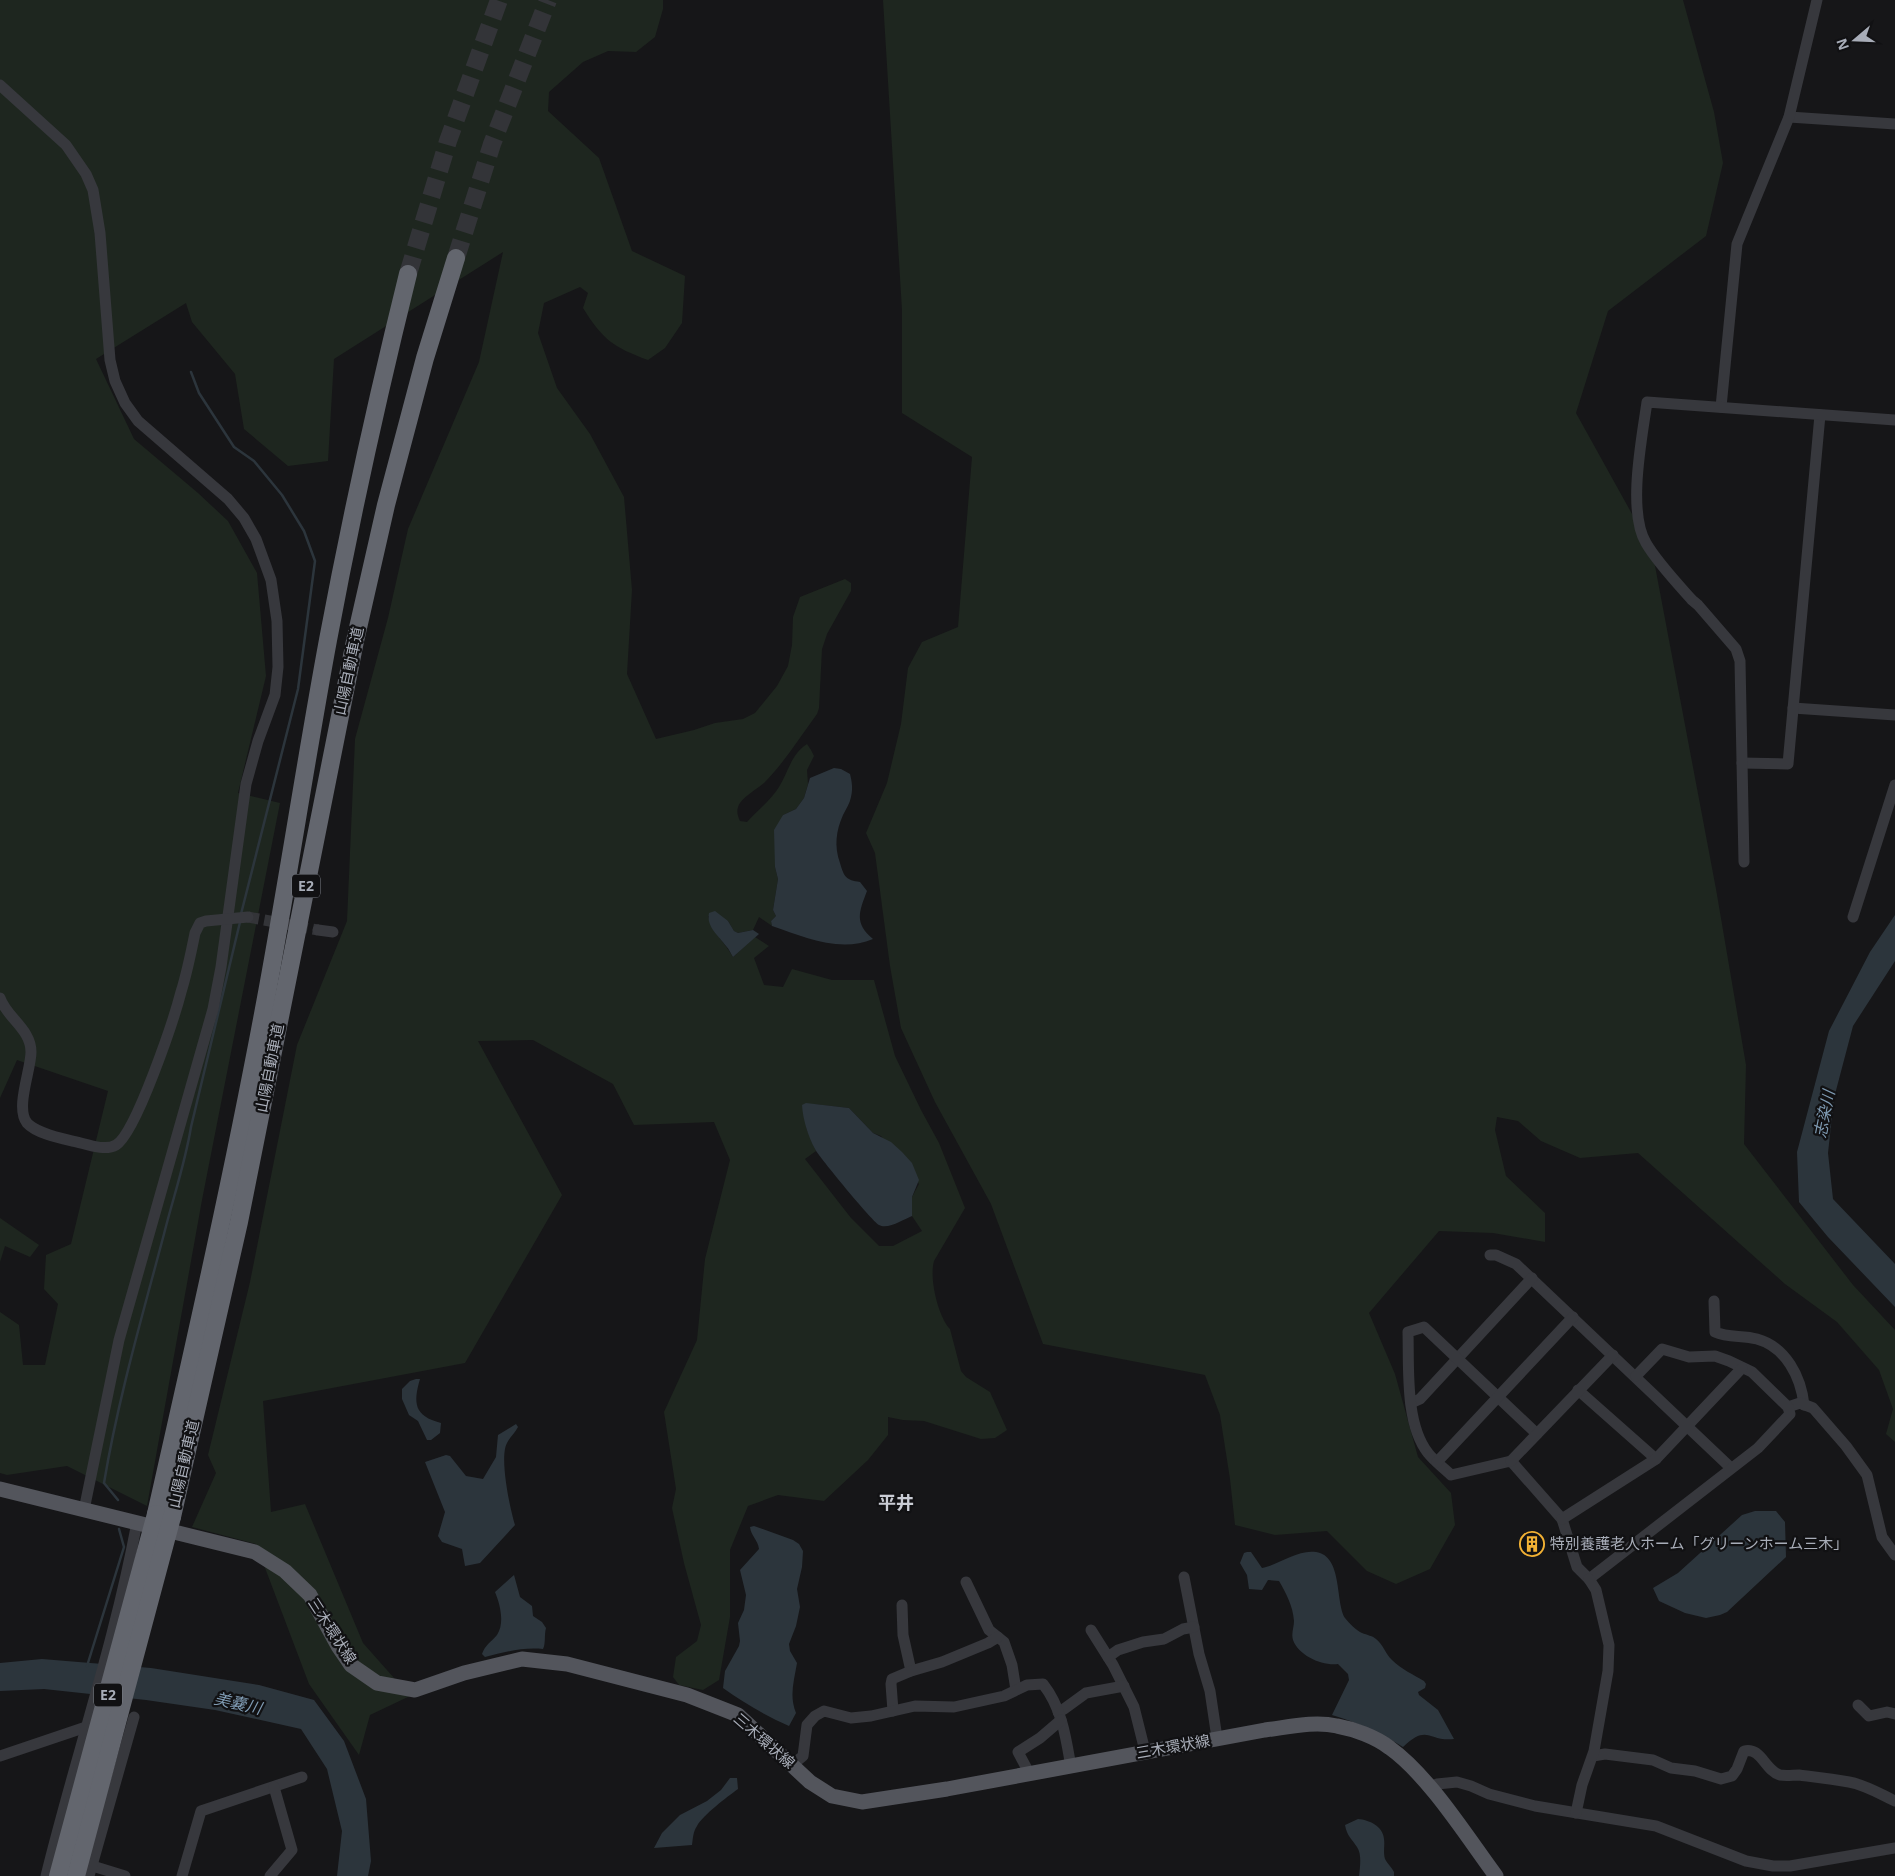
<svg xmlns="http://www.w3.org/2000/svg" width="1895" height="1876" font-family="'Open Sans','Noto Sans JP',sans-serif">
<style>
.green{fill:#1e261f;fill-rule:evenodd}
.water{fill:#2c353c}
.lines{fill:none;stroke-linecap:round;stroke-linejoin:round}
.stream{stroke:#2c353c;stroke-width:2.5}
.minor-tunnel{stroke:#333438;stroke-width:11;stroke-dasharray:11 5.5;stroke-linecap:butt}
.highway-tunnel{stroke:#333438;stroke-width:18;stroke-dasharray:18 9;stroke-linecap:butt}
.minor{stroke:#37383d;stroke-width:11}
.major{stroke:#53555c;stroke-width:15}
.highway{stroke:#63666e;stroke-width:18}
.highway-bridge{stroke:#63666e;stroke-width:18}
.labels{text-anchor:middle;stroke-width:4.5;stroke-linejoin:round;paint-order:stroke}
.shield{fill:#111113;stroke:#7b7e86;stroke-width:1}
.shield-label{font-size:14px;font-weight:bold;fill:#a8adb8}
.street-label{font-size:15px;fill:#a8adb8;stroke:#111113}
.poi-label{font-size:15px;fill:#a8adb8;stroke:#111113;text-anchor:start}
.water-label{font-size:16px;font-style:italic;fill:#7f9bb3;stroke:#111113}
.quarter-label{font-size:18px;font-weight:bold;fill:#c9ccd4;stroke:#111113}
</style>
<rect width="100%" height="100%" fill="#161618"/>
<g class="green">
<path d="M 0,0 L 663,0 L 663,9 L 655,37 L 636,52 L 608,51 L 583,62 L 549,92 L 548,111 L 599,158 L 632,251 L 685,276 L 682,323 L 665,348 L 648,360 C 613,347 603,340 583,308 L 588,293 L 580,287 L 544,303 L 538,333 L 557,388 L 590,434 L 624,497 L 632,590 L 627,674 L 656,739 L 694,730 L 715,723 L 743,719 L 755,713 L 777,686 L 788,666 L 792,645 L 793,617 L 800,597 L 845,579 L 851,583 L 851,591 L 827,634 L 822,649 L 819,708 L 817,714 C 800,737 784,763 764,783 C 757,789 746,795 740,803 C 736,809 737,815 740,821 L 747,822 C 757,811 771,800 779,787 C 788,773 791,754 807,744 L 811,750 L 814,756 L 807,770 L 808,784 L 804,798 L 796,809 L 783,815 L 775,867 L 778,879 L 773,910 L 776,916 L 771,921 L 772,926 L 759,917 L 753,930 L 738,933 L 734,931 L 728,921 L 708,916 C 712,933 725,942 733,957 L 755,937 L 769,946 L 754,958 L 764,985 L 783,987 L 792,969 L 832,980 L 874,980 L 895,1056 L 921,1110 L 939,1143 L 965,1208 L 934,1261 C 929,1278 938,1316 950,1329 L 961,1371 L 966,1377 L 990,1392 L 1007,1430 L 995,1438 L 981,1439 L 924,1421 L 903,1420 L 888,1417 L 888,1435 L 868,1460 L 824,1501 L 778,1495 L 748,1506 L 730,1550 L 730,1617 L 719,1680 L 703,1690 L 679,1685 L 673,1677 L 676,1657 L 697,1641 L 701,1625 L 684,1563 L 672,1508 L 676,1489 L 664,1412 L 697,1340 L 705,1259 L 730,1160 L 714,1122 L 634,1125 L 613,1084 L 533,1040 L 478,1041 L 562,1195 L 465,1363 L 263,1401 L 271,1512 L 305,1504 L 363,1643 L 410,1696 L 370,1715 L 359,1755 L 309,1684 L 256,1544 L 192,1527 L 216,1473 L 208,1455 L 250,1282 L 297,1045 L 347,921 L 355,739 L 388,618 L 408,529 L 479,362 L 503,252 L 334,359 L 328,461 L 288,466 L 244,429 L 235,374 L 192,322 L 186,303 L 96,359 L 134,439 L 198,493 L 228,521 L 257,573 L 266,676 L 238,793 L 280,803 L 202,1200 L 147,1506 L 67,1466 L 7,1475 L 0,1473 L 0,1312 L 19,1325 L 23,1365 L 45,1365 L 58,1304 L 44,1289 L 46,1255 L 71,1244 L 108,1091 L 17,1060 L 0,1098 ZM 813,1104 L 849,1108 L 873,1133 L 881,1136 L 919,1184 L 912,1197 L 912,1216 L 922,1231 L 893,1246 L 879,1246 L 851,1218 L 805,1159 L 816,1151 L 806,1127 Z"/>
<polygon points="883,0 1683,0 1714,112 1723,163 1706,236 1608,311 1576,413 1652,550 1716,889 1746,1065 1744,1144 1853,1285 1895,1330 1895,1442 1886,1434 1893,1409 1879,1370 1837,1322 1785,1284 1638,1153 1580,1158 1541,1141 1518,1121 1497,1117 1495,1130 1506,1176 1545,1213 1545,1242 1493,1233 1439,1231 1369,1313 1395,1374 1418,1457 1451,1493 1455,1525 1430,1569 1396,1584 1367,1571 1327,1531 1275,1535 1235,1525 1230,1479 1220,1415 1205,1375 1043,1344 991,1204 935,1102 901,1028 890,966 875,853 866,833 887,783 901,724 908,668 922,642 958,627 972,457 902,413 902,310"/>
<polygon points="0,1218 39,1245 30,1257 5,1246 0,1262"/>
</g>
<g class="water">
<path d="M 834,768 L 841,769 L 850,774 C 852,782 853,789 851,797 C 850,803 846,809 843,815 C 836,831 834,846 840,863 C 844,877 846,880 860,882 L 867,891 C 859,912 854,923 873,939 C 840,953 804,937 772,926 L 771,921 L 776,916 L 773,910 L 778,879 L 775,867 L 774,830 L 783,815 L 796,809 L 804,798 L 810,778 Z"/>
<path d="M 715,911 L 728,921 L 734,931 L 738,933 L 753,930 L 759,934 L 733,957 C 731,954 729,949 726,946 C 719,936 706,927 709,913 Z"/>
<polygon points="1895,915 1895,961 1853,1026 1834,1098 1828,1153 1833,1199 1895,1264 1895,1307 1828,1237 1799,1202 1797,1152 1829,1031 1870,952"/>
<path d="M 806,1103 L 849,1108 L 873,1133 L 891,1142 L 902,1152 L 912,1163 L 919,1180 L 912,1197 L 912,1216 C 904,1219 888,1230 879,1225 C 873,1222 819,1157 815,1149 C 808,1136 803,1120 802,1105 Z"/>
<path d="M 416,1379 L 420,1379 C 413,1403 414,1416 441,1423 L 440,1433 L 431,1440 L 427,1440 L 418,1421 L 409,1415 L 402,1399 L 402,1389 L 410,1381 Z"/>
<path d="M 516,1424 L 518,1427 C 515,1433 510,1437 507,1443 C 499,1457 510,1509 515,1525 L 480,1563 L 465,1566 L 462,1549 L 442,1542 L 438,1536 L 445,1512 L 425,1462 L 446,1455 L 450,1456 L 466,1476 L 483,1479 L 496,1457 L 498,1435 Z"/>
<polygon points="1755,1511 1776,1511 1785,1522 1786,1557 1727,1612 1720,1615 1706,1618 1685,1613 1659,1601 1653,1588 1678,1573 1742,1515"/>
<path d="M 754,1526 L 793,1540 L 799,1544 L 803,1551 L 802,1567 L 797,1589 L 800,1607 L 796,1626 L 789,1644 L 790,1651 L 797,1663 C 794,1681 789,1696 796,1713 L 789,1726 C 766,1716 744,1703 723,1688 L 725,1671 L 739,1646 L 740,1641 L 738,1623 L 744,1610 L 746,1595 L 740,1570 L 759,1549 C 758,1540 751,1536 750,1527 Z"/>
<path d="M 1247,1552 L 1251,1552 L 1262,1568 C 1278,1565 1298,1549 1316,1552 C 1343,1556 1335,1602 1345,1618 C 1349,1623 1357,1631 1362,1633 C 1367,1635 1373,1636 1376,1639 C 1383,1644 1386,1655 1392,1660 C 1401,1669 1414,1675 1424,1681 L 1426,1684 L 1425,1688 L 1418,1692 L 1419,1695 L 1438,1710 L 1454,1739 C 1428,1742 1428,1723 1403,1747 C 1380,1732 1358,1723 1332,1715 L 1349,1680 L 1348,1674 L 1338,1664 C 1322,1666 1299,1656 1293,1640 C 1291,1634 1294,1627 1294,1621 C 1293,1606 1286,1593 1279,1581 L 1268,1580 L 1262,1590 L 1249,1589 L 1247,1575 L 1240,1563 L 1244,1553 Z"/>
<path d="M 514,1575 L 520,1597 L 532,1606 L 533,1616 L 542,1622 L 546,1628 C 544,1635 546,1643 543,1649 C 523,1647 504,1652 485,1657 L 482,1654 C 485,1645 491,1642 497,1635 C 505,1623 500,1604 495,1592 Z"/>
<polygon points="42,1659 151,1668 259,1685 314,1700 344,1741 366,1799 371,1861 368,1876 337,1876 342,1831 327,1769 301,1729 215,1710 146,1700 44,1689 0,1691 0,1663"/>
<path d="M 730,1778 L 737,1778 L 738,1789 C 727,1797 703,1815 697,1826 C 693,1832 693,1838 692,1845 L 654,1848 L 662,1833 L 680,1815 L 707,1801 L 721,1790 Z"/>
<path d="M 1358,1819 C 1369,1820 1383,1826 1384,1839 C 1385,1845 1383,1852 1385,1859 C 1387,1863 1392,1868 1394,1872 L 1394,1876 L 1359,1876 C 1360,1867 1362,1854 1357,1847 C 1351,1838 1347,1836 1345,1825 Z"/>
</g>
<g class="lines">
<g class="stream">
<polyline points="191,372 199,393 234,447 254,461 282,495 304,531 315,561 298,689 241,914"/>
<path d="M 118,1500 L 104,1483 C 118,1399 142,1317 164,1234 C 173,1198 185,1164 191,1127 L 240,922"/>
<polyline points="87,1666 124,1547 119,1529"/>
</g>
<polyline class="minor-tunnel" points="248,917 318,930"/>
<g class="highway-tunnel">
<polyline points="456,258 492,144 548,0"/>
<polyline points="408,274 448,141 499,0"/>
</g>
<g class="minor">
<polyline points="0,85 66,145 86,174 93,190 100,233 110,360 115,381 125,403 138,421 228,499 244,518 256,539 271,580 277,621 278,667 275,695 258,741 246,784 221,967 213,1009 119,1340 84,1510"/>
<polyline points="1789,117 1895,124"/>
<polyline points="1721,407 1737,244 1789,117 1817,0"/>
<polyline points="1793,708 1895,715"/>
<polyline points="1742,763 1788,764 1820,415"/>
<path d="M 1744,862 L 1740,661 L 1736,649 L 1698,605 L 1692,600 C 1677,583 1657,562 1646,543 C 1627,511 1642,438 1647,402 L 1895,420"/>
<polyline points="1853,917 1895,785"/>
<polyline points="318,930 333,932"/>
<path d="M 0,998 C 7,1018 31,1029 31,1052 C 31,1070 15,1108 27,1123 C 36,1133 59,1138 72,1141 C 84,1143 104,1152 116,1145 C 136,1133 174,1019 181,992 C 187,973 191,953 195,933 L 200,923 L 206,921 L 248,917"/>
<polyline points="1490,1255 1496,1255 1516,1264 1731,1468"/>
<path d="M 1714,1301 L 1715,1332 C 1728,1338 1743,1335 1757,1339 C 1786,1347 1801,1377 1804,1405"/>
<polyline points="1578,1390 1656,1459"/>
<polyline points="1411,1403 1420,1399 1532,1278"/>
<polyline points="1788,1407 1800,1403 1813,1408 1846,1446 1867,1475 1882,1537 1895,1555"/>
<path d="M 1537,1434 L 1424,1327 L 1408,1332 C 1409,1368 1405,1424 1428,1453 C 1434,1461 1444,1468 1451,1475 L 1511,1461 L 1562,1519 L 1577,1567 L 1589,1579 L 1758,1448 L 1790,1414 L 1788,1407 L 1752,1372 L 1729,1361 L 1715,1356 L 1689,1357 L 1662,1349 L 1636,1376"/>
<polyline points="1511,1461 1613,1355"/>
<polyline points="1437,1462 1573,1317"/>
<polyline points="1562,1519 1656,1459 1742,1368"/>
<polyline points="1184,1577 1199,1654 1210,1691 1217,1738"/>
<polyline points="966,1582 989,1630 1004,1642 1012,1665 1016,1690"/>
<polyline points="902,1605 903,1635 911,1671"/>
<polyline points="1091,1630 1113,1665 1134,1707 1145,1751"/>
<polyline points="1108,1657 1118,1650 1143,1642 1164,1639 1183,1629 1194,1627"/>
<polyline points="1858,1705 1869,1716 1887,1712 1895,1714"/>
<polyline points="893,1711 891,1684 892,1679 911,1671 942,1662 988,1643 998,1637"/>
<polyline points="1058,1712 1064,1709 1086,1693 1124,1686"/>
<polyline points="0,1756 86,1727"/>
<path d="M 1593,1756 L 1605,1754 L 1653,1760 L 1671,1768 L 1695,1771 L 1721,1779 L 1732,1776 L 1737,1769 L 1744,1751 C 1762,1747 1764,1770 1780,1775 C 1786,1776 1793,1775 1799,1775 C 1815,1777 1833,1779 1849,1782 C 1866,1785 1880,1794 1895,1801"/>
<path d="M 792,1765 L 803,1756 L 807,1725 L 815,1716 L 824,1711 L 851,1718 L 871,1716 L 915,1706 L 954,1707 L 1004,1696 L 1027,1685 L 1043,1684 C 1062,1708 1066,1738 1071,1767"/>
<polyline points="1028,1774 1026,1767 1018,1752 1040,1738 1061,1720"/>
<polyline points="1430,1787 1437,1784 1457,1782 1471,1786 1489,1794 1535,1806 1656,1826 1746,1861 1773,1866 1790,1866 1895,1848"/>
<polyline points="1576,1813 1582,1785 1594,1751 1608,1671 1609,1645 1596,1590 1589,1579"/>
<polyline points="86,1864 125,1876"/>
<path d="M 46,1876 C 75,1758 115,1642 137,1522"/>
<polyline points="89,1876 134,1717"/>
<polyline points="182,1876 201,1811 302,1777"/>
<polyline points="270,1876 292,1850 274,1787"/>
</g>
<path class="major" d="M 0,1489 L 255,1552 L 285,1571 L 310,1595 L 338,1646 L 351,1665 L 377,1683 L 415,1690 L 464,1673 L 522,1659 L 567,1664 L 687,1695 L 738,1715 L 810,1782 L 832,1796 L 862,1802 L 947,1789 L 1265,1730 C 1289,1727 1314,1721 1337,1726 C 1354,1729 1376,1737 1390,1748 C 1429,1776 1467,1837 1496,1876"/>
<g class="highway">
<path d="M 156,1514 C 195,1342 234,1171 266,998 C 288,879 306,759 328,640 C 351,517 378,395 408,274"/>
<polyline points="172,1517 239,1222 355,641 386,505 425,358 456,258"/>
</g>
<g class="highway-bridge">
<polyline points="58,1876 156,1514"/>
<polyline points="76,1876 172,1517"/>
</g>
</g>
<defs>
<symbol id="building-ring" viewBox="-11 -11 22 22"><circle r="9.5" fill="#111113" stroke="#f2b134" stroke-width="1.5"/><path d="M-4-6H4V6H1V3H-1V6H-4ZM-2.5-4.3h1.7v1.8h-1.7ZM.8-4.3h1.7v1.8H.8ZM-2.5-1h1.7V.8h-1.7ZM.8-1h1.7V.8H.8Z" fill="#f2b134"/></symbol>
</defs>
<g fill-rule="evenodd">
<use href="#building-ring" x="1518" y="1530" width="28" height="28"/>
</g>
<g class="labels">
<g class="shield">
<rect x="292" y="874.5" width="28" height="23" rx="4"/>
<rect x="94" y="1683.5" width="28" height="23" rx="4"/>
</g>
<g class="shield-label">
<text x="306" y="891">E2</text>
<text x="108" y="1700">E2</text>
</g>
<g class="street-label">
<text transform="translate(349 671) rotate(-78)" y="5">山陽自動車道</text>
<text transform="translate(270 1068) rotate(-79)" y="5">山陽自動車道</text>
<text transform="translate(184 1464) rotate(-77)" y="5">山陽自動車道</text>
<text transform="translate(332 1631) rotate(57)" y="5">三木環状線</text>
<text transform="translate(764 1741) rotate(41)" y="5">三木環状線</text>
<text transform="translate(1173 1747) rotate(-10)" y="5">三木環状線</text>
</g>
<g class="poi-label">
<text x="1550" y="1549">特別養護老人ホーム「グリーンホーム三木」</text>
</g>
<g class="water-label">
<text transform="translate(1824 1114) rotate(-79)" y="6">志染川</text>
<text transform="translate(238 1703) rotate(13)" y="6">美嚢川</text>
</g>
<g class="quarter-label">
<text x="896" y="1509">平井</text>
</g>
</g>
<g transform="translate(1855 40) rotate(251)" stroke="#111113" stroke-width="4" paint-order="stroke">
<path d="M0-4L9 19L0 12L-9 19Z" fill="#a8adb8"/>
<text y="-8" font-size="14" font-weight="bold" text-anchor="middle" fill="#a8adb8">N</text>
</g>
</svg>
